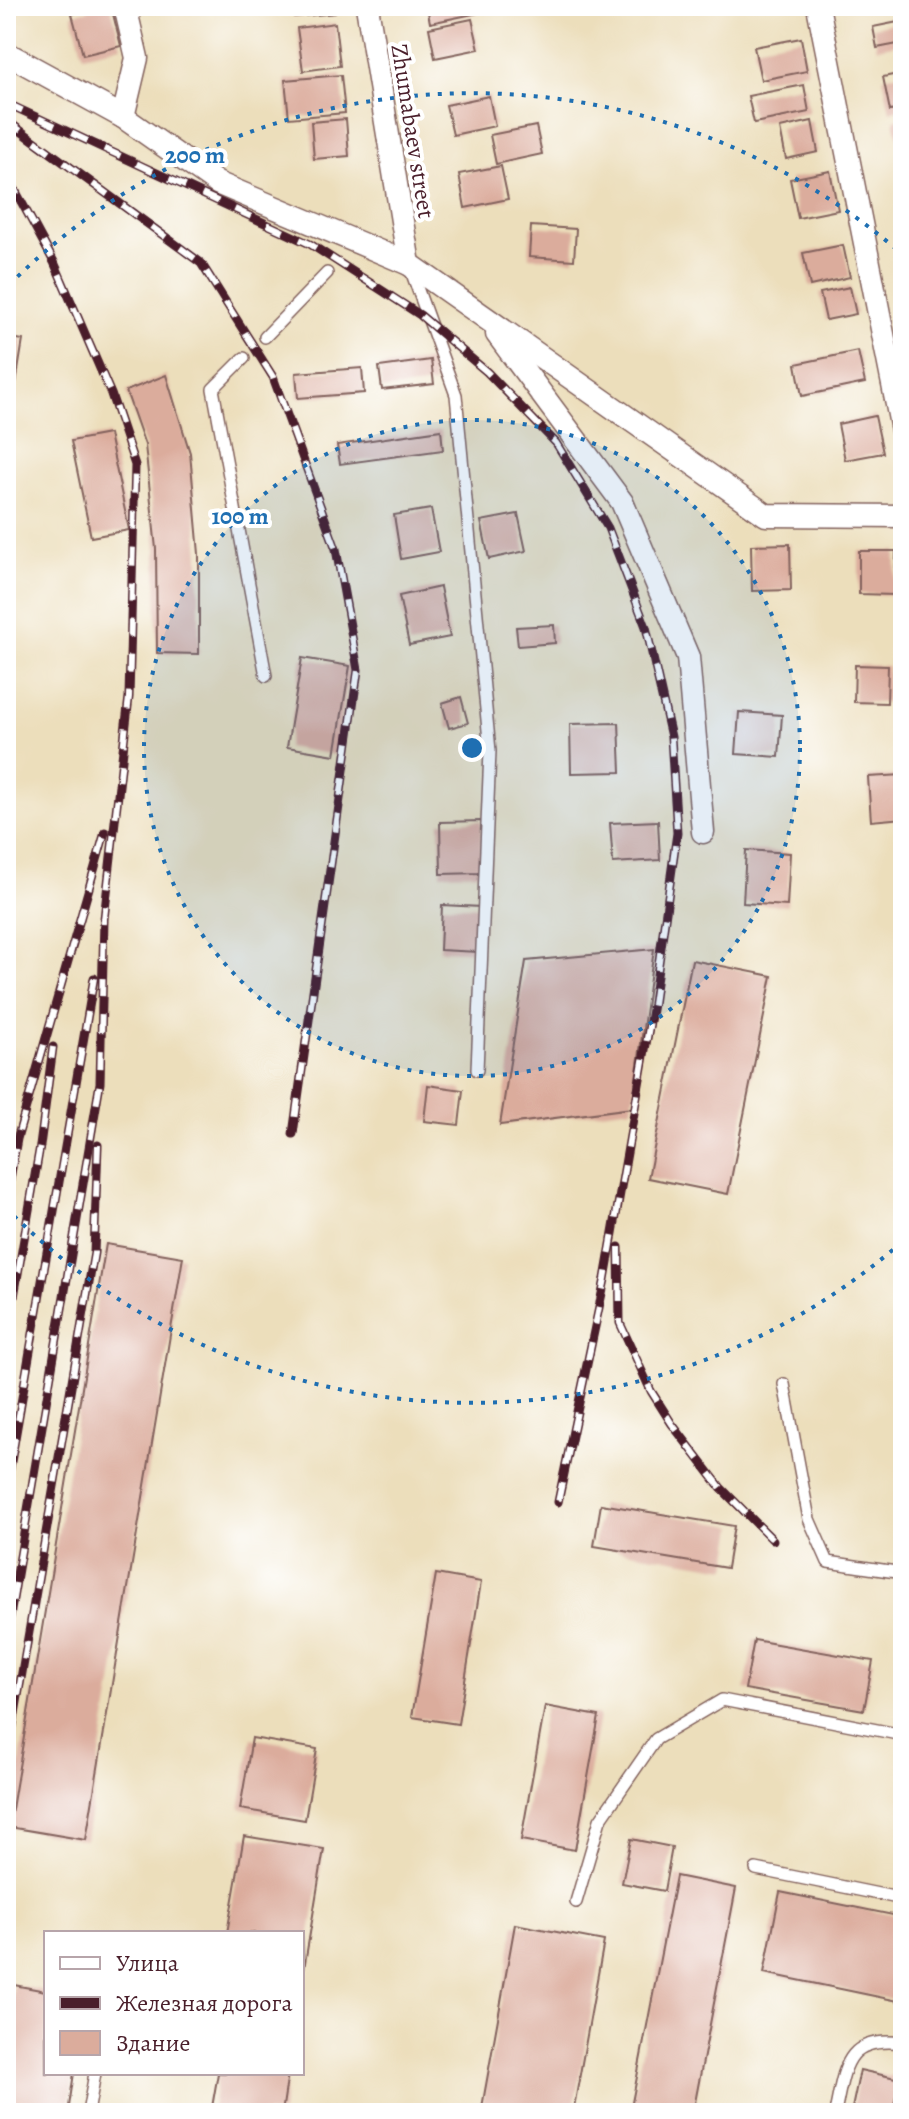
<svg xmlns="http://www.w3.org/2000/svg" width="909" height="2119" font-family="Alegreya,serif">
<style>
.building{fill:#dbac9c}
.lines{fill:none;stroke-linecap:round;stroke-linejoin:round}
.service-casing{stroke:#83625d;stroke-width:14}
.minor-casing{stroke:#83625d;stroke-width:25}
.service{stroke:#fff;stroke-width:11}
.minor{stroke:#fff;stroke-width:22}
.rail-casing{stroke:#4a1f2b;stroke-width:9}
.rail{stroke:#fff;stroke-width:6;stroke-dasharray:18;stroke-linecap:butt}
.ring{fill:none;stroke:#1f6fb2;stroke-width:4;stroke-dasharray:4 8}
.labels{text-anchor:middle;stroke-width:8;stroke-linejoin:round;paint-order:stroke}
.street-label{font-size:24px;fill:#4a1f2b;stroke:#fff}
.centre{fill:#1f6fb2;stroke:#fff;stroke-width:4}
.ring-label{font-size:24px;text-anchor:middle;font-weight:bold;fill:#1f6fb2;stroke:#fff;stroke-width:8;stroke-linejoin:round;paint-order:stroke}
</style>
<rect width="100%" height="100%" fill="#fff"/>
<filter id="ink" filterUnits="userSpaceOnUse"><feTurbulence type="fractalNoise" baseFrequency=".0125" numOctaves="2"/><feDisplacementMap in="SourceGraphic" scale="16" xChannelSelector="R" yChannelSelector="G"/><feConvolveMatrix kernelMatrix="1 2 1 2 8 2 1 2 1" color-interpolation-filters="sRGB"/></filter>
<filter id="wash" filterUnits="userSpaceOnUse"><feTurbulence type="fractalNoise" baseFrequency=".006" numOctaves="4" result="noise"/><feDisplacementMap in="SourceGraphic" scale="32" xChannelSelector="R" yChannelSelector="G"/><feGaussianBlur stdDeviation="1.8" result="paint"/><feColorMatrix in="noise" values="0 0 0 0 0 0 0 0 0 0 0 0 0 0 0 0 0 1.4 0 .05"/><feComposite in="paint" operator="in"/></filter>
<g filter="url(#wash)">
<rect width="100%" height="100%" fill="#ecdebb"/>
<g id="blocks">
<g class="building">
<polygon points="105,6 111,6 121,46 83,55 72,14"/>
<polygon points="293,6 334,6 335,13 294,17"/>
<polygon points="427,6 477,6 478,13 430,23"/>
<polygon points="472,19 479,49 435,58 429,28"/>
<polygon points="903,21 903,43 877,48 873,27"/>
<polygon points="335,23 340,66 303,71 297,28"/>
<polygon points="801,38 807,71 761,80 754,47"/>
<polygon points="903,73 903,109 890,111 883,77"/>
<polygon points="341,75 345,113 289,118 285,80"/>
<polygon points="804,85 809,112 754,123 748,96"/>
<polygon points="489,96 495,126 453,135 446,105"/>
<polygon points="903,118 903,155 902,156 894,120"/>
<polygon points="346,119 349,156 314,159 311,122"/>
<polygon points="812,121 818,152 786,159 780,128"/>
<polygon points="536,126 542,154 496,164 490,135"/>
<polygon points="501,166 508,199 465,208 459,174"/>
<polygon points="830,171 838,210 798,218 790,179"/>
<polygon points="531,226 576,229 574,260 529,257"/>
<polygon points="843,245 850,277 810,286 803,253"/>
<polygon points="850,287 856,314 826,320 820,293"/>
<polygon points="6,337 23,340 16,383 6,381"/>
<polygon points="858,351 865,383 802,396 796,364"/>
<polygon points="431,360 434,384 382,390 379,367"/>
<polygon points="362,368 364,393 298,398 296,373"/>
<polygon points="166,375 190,453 199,554 199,654 157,653 156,549 145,445 126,391"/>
<polygon points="875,416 883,453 845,460 838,424"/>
<polygon points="441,430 443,450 340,464 337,445"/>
<polygon points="109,434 129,530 91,537 71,441"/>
<polygon points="431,509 439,552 401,559 394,515"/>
<polygon points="518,514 526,551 489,559 481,521"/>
<polygon points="790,544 791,590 752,591 751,545"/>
<polygon points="859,551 896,551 895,595 859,594"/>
<polygon points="440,587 450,637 409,645 399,596"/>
<polygon points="554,625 555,643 518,646 516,627"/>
<polygon points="302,658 350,666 335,755 287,747"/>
<polygon points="855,665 888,666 887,703 854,702"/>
<polygon points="461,697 468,723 449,728 442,703"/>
<polygon points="739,712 782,715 779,757 736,754"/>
<polygon points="619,723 621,772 571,773 570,724"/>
<polygon points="903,775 903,818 871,821 868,777"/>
<polygon points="481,821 482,873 441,874 440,822"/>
<polygon points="658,821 660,860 613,863 610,823"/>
<polygon points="746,850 790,853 787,906 743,903"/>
<polygon points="442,905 481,907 478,952 440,950"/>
<polygon points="654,949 632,1108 500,1125 526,961"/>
<polygon points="692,960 772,976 728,1194 648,1178"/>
<polygon points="428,1085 463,1090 459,1125 424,1121"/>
<polygon points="106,1244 183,1257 86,1840 9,1827"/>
<polygon points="601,1504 734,1526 727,1568 594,1546"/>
<polygon points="436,1574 481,1582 458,1724 412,1717"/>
<polygon points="754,1640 873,1661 864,1710 745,1689"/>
<polygon points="545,1706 599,1716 575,1850 521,1840"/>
<polygon points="252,1738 317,1749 305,1820 240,1809"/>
<polygon points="244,1836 324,1849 304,1969 302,1933 227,1933"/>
<polygon points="631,1839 672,1847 664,1891 622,1883"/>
<polygon points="676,1876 736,1888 693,2113 630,2113"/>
<polygon points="780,1892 903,1917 903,2002 764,1973"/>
<polygon points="515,1924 604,1941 573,2113 481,2113"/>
<polygon points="14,1985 46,1991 46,2073 74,2073 68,2113 6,2113 6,2032"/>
<polygon points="860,2070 900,2079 892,2113 851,2113"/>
<polygon points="218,2073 288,2073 282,2113 211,2113"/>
</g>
</g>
</g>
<g filter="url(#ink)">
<use href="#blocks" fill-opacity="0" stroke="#83625d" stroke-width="2"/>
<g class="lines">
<defs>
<g id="service">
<polyline points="410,268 456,395 490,751 477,1070"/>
<polyline points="265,337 327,273"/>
<polyline points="244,358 213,389 266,676"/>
<polyline points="784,1384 809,1519 828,1562 903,1573"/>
<polyline points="756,1869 903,1899"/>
<polyline points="576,1902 600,1820 656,1739 722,1700 903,1735"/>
<polyline points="88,2113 95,2073"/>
<path d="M 835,2113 C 845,2066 845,2036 903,2043"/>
</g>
<g id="minor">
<polyline points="367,6 409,264"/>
<polyline points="818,6 903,435"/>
<polyline points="6,53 123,117 137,58 125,6"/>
<polyline points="123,117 217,183 409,264 766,515 903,516"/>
<polyline points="497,334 622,502 688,657 703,832"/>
</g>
</defs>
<use href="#service" class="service-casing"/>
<use href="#minor" class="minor-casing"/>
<use href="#service" class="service"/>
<use href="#minor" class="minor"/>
<defs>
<g id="rail">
<polyline points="6,103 310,244 420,315 487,372 556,443 608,528 646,627 671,737 677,833 653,1004 605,1279 558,1502"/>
<polyline points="6,120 201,263 273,377 336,549 358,670 293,1134"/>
<polyline points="6,181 15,190 54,262 111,394 135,465 129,697 104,919 100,1083 6,1640"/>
<polyline points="6,1202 17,1139 105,832"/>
<polyline points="619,1247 620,1323 651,1391 672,1424 721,1488 773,1540"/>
<polyline points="6,1343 40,1146 53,1047"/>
<polyline points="6,1491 94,978"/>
<polyline points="6,1766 94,1253 98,1145"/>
</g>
</defs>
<use href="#rail" class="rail-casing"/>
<use href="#rail" class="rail"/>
</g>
</g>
<circle cx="472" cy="748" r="328" fill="#1f6fb2" fill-opacity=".12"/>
<g class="ring">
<circle cx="472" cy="748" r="328"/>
<path d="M902 1242A655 655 0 0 1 9 1211M9 285A655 655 0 0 1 902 254"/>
</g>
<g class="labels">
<g class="street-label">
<text transform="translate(413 131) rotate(81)" y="8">Zhumabaev street</text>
</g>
</g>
<circle cx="472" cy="748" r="12" class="centre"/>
<g class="ring-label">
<text x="195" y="163">200 m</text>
<text x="240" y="524">100 m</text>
</g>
<rect width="909" height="2119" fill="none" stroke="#fff" stroke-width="32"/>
<rect x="44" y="1931" width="260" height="144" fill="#ffffff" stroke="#b7a5aa" stroke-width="2"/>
<rect x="60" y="1957" width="40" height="12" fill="#ffffff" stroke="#b7a5aa" stroke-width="2"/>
<text x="116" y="1971" font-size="24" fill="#4a1f2b">Улица</text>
<rect x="60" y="1997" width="40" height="12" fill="#4a1f2b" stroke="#b7a5aa" stroke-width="2"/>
<text x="116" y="2011" font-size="24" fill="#4a1f2b">Железная дорога</text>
<rect x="60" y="2031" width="40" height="24" fill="#dbac9c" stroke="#b7a5aa" stroke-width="2"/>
<text x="116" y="2051" font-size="24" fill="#4a1f2b">Здание</text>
</svg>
